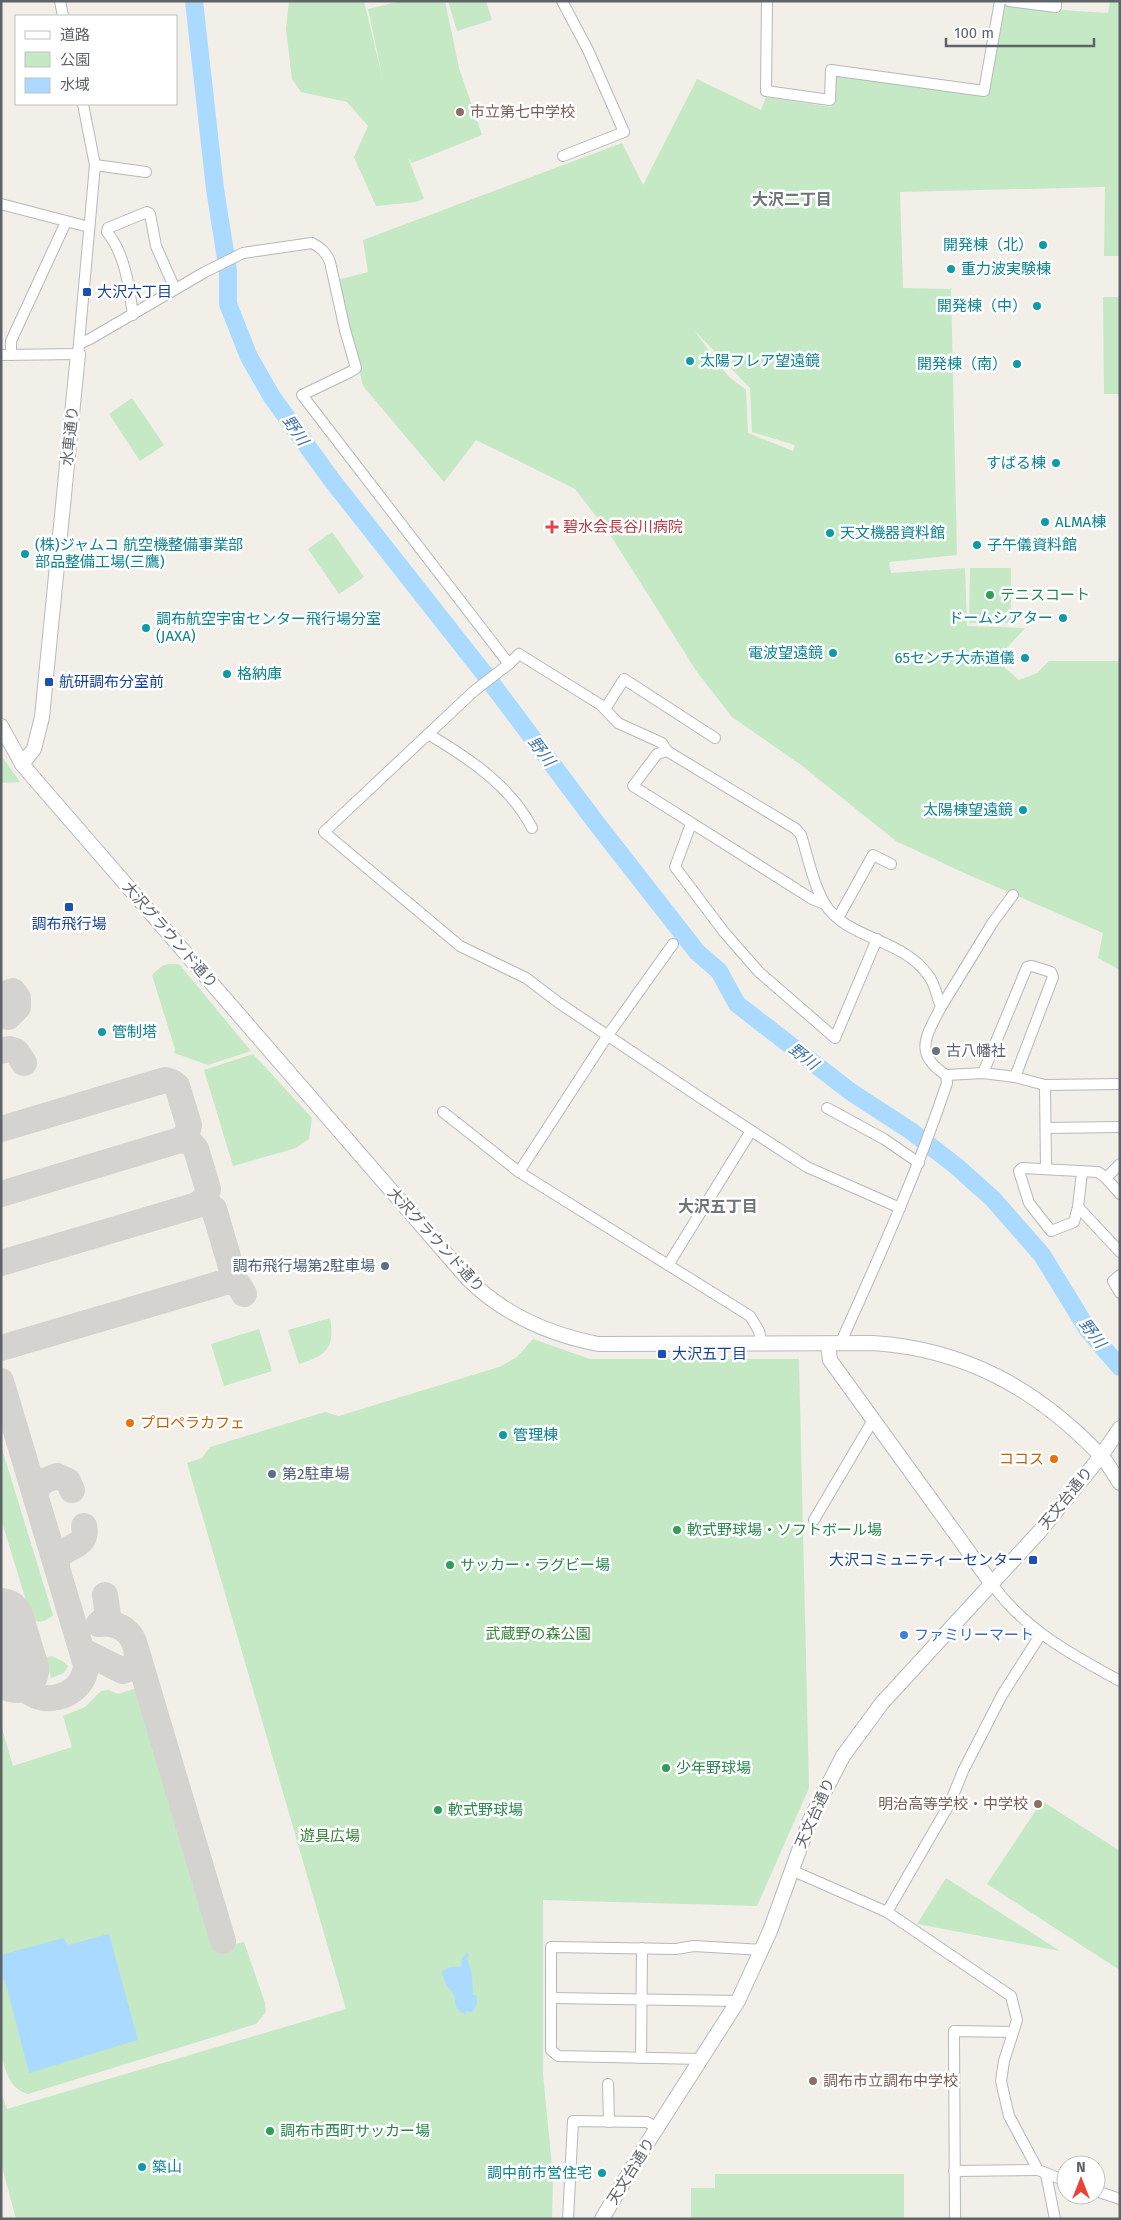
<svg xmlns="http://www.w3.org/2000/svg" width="1121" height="2220" font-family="'Fira Sans','Noto Sans JP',sans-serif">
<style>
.green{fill:#c5e8c5;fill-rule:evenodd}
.water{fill:#aadaff}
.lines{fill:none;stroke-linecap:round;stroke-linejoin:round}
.river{stroke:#aadaff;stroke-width:18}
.taxiway{stroke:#d4d3d0;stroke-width:26}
.runway{stroke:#d4d3d0;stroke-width:66}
.street-casing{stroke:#b5b8bc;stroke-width:12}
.secondary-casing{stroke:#b6babf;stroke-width:16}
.street{stroke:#fff;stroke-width:10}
.secondary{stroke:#fff;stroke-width:14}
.education-dot{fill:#8d6e63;stroke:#fff;stroke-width:2}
.culture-dot{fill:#0f9aa8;stroke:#fff;stroke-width:2}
.transit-dot{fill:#1a4fb4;stroke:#fff;stroke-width:2}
.health-dot{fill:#e0444e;stroke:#fff;stroke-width:2}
.leisure-dot{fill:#2e9e5b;stroke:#fff;stroke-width:2}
.worship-dot{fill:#6b7280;stroke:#fff;stroke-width:2}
.service-dot{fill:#5c6f8a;stroke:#fff;stroke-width:2}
.food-dot{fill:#e8710a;stroke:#fff;stroke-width:2}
.shop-dot{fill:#3f7fe0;stroke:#fff;stroke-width:2}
.labels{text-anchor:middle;stroke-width:5;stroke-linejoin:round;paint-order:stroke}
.education-label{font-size:15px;fill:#785e54;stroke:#fff;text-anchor:start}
.culture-label{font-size:15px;fill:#0d838f;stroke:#fff;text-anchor:start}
.transit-label{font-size:15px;fill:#164399;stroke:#fff;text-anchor:start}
.street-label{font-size:15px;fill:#5f6368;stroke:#fff}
.health-label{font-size:15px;fill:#be3a42;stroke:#fff;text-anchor:start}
.leisure-label{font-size:15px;fill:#27864d;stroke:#fff;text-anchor:start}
.worship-label{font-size:15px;fill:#5b616d;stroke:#fff;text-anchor:start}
.service-label{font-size:15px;fill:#4e5e75;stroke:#fff;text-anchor:end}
.food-label{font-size:15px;fill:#c56008;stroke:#fff;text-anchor:start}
.park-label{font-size:15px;fill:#348238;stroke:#fff}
.shop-label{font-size:15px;fill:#366cbe;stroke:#fff;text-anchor:start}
.neighbourhood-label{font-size:16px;font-weight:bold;fill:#70757a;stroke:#fff}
.water-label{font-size:16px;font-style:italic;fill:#4174aa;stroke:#fff}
</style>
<rect width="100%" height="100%" fill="#f1efe8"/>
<g class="green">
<polygon points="289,1 364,1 383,80 368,9 401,1 445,1 459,68 482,135 412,163 408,158 424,199 416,202 376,206 354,157 368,126 347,102 301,92 292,79 286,29"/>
<polygon points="448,1 486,1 492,20 457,31"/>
<path d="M 1110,1 L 1120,1 L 1120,256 L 1104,256 L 1105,187 L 900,192 L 903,288 L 951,289 L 957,555 L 889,562 L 891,573 L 965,568 L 967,626 L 1025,628 L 1006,649 L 1005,668 L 1019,680 L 1037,673 L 1049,661 L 1120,661 L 1120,970 L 1098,958 L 1103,933 L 962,872 L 896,841 L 801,765 L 732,717 L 697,672 L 609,533 L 575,489 L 476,440 L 444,482 L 363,386 L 337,280 L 368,272 L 363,240 L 622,143 L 643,185 L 697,79 L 761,110 L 766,97 L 831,107 L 831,76 L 984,94 L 1002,6 L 1108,13 ZM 693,329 L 750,388 L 752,432 L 795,445 L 793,451 L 748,433 L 746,390 L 729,377 Z"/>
<polygon points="1103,297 1120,297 1120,394 1104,394"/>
<polygon points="132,398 164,445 140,461 109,414"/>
<polygon points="332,532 364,577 339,594 308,549"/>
<polygon points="970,568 1011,568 1011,623 969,623"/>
<polygon points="1,755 20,782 1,783"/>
<polygon points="168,964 179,964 251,1051 208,1065 174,1053 175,1049 152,975 162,966"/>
<polygon points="253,1054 312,1118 309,1139 296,1148 233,1166 204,1070"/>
<path d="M 330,1318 C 335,1348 327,1355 299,1364 L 288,1330 Z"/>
<polygon points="259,1329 272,1371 224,1386 211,1344"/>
<polygon points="533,1339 590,1359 799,1359 809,1788 757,1906 543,1900 543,2074 553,2177 552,2219 16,2219 1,2163 1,2092 7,2109 346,2009 187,1463 202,1458 210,1447 325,1412 339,1416 499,1367 517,1357"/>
<path d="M 1,1446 L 53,1615 C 46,1621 41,1623 32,1620 L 1,1519 Z"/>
<polygon points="52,1656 64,1662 68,1666 64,1673 51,1678 45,1658"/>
<path d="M 137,1688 L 216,1949 L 244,1942 L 265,2003 L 266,2012 L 256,2024 L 28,2094 C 9,2088 7,2074 1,2056 L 1,1725 L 13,1766 L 72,1747 L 63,1716 L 85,1707 L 101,1691 L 109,1690 L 118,1694 Z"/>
<polygon points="1042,1801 1120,1851 1120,1966 1118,1969 987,1884"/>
<polygon points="946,1878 1060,1951 917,1924"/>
<polygon points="715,2174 904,2174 904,2219 691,2219 691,2188 715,2188"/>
</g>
<g class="water">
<polygon points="109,1934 138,2040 29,2073 5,1980 1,1980 1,1955 63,1938 68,1945"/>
<path d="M 467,1952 L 469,1955 L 467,1959 L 472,1974 L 473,1995 L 476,1995 C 478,2001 477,2007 472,2012 L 466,2011 L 465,2014 C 455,2011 455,2003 454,1994 L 447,1986 L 441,1972 L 450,1967 L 461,1967 L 462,1958 Z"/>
</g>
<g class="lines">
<polyline class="river" points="194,1 215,189 228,271 228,304 249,357 272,397 331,479 483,672 597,824 697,952 719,971 737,1004 851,1092 911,1131 956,1166 993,1199 1042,1255 1088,1330 1120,1367"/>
<g class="taxiway">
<polyline points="1,995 13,991 18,998 18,1007 8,1017"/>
<polyline points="1,1051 9,1049 16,1051 24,1063"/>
<polyline points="1,1129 165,1080 172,1082 177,1086 189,1125 187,1134 180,1140 1,1194"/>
<polyline points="180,1140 190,1142 196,1149 208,1189 206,1197 200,1203"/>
<polyline points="1,1263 204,1203 214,1209 231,1267 231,1275 226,1282"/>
<polyline points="1,1348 229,1281 238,1284 244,1294"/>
<path d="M 1,1381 L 86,1665 C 85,1699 33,1712 19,1679"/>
<path d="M 36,1498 C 35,1483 45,1480 57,1476 L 68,1481 L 72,1490"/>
<path d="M 57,1567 C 55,1543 90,1552 84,1526"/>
<path d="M 99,1624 C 115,1622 128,1628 134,1642 L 223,1941"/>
<polyline points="99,1624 108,1615 105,1595"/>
<polyline points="83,1651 123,1671 135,1667 137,1653"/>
</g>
<polyline class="runway" points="1,1621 16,1670"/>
<defs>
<g id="street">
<polyline points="60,1 63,16"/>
<polyline points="562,1 588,50 624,132 563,156"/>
<polyline points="767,1 766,91 830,100 831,70 984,91 1000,1"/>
<polyline points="1009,1 1056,7 1056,1"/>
<polyline points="95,165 146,172"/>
<polyline points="1,204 89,227"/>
<path d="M 133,315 C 129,286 125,254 107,232 L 108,228 L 147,212 L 150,214 L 156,246 L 175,289"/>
<path d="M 79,344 L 90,339 L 205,272 L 243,253 L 312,243 C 321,248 326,252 330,262 L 345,330 L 356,368 L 350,372 L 302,395 L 509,664 L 519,654 L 601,705 L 618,723 L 662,743 L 667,751 L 796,829 L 801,835 C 808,857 813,884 825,904 C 846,939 902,938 928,975 C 935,983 937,997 941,1007 C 926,1036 913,1054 946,1075 L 983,1073 L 1015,1077 L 1045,1085 L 1120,1084"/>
<polyline points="1,355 78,354 95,165 83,104"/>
<polyline points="11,355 11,341 66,222"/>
<polyline points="509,664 474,691 324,832 460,946 526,978 559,1003 704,1100 807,1167 900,1208"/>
<polyline points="605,709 624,679 715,738"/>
<path d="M 428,734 C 467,757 511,786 532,828"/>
<polyline points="667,751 657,754 633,786 812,899 825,904"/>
<polyline points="691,824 675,867 724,932 759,972 835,1038 877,939"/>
<polyline points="838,918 873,855 891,864"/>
<polyline points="941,1007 993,922 1013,895"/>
<polyline points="983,1073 1027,967 1032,966 1051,972 1053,977 1015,1077"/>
<polyline points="1045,1085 1046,1169"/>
<polyline points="827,1108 884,1139 919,1163"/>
<polyline points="443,1112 519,1172 750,1316 759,1331 762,1345"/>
<polyline points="1046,1128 1120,1127"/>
<polyline points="519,1172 608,1035 673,944"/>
<polyline points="1082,1172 1078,1207 1120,1252"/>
<polyline points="1106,1178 1120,1164"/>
<polyline points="1078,1207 1074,1222 1051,1231 1029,1203 1019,1171 1022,1168 1098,1172 1106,1178 1120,1194"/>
<polyline points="668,1265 751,1131"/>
<polyline points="1120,1275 1113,1281 1120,1293"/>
<path d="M 840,1344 C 879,1258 917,1173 947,1083 L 946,1075"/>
<polyline points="814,1520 873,1420"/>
<path d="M 992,1584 C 1024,1629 1072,1655 1120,1681"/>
<polyline points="791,1870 887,1912 1011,1996 1017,2020 1004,2061 1001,2081 1009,2116 1038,2170 1066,2181"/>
<polyline points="887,1912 950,1803 963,1771 1002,1695 1041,1634"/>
<polyline points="552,1998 738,2001"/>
<polyline points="641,2058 642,1948"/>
<polyline points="703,2059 558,2056 551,2050 551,1947 676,1949 694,1946 763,1950"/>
<polyline points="608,2084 609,2122"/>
<polyline points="954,2171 1038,2170"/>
<polyline points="1046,2174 1055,2219"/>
<polyline points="1096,2191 1120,2199"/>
<polyline points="568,2219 573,2121 647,2122 657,2128"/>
<polyline points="955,2219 954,2031 1012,2032"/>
</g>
<g id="secondary">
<path d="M 1,726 L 22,764 L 32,776 L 467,1278 C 504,1315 548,1334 598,1344 L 873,1343 C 965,1349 1037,1389 1100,1455 C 1108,1462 1113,1474 1120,1483"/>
<polyline points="22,764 34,749 42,717 78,354"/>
<polyline points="828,1344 830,1360 992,1584"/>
<polyline points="602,2219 639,2156 738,2001 770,1931 810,1820 843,1756 882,1703 1040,1531 1101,1456 1120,1428"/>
</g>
</defs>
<use href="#street" class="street-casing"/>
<use href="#secondary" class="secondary-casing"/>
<use href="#street" class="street"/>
<use href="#secondary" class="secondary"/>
</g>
<g class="education-dot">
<circle cx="460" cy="112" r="5"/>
<circle cx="1038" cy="1804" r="5"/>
<circle cx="813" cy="2081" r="5"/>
</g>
<g class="culture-dot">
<circle cx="1043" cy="245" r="5"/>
<circle cx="951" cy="269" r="5"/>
<circle cx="1037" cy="306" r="5"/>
<circle cx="690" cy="361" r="5"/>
<circle cx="1017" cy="364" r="5"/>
<circle cx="1056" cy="463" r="5"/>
<circle cx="1045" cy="522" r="5"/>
<circle cx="830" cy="533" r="5"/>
<circle cx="977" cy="545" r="5"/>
<circle cx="25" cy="554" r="5"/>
<circle cx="1063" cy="618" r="5"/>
<circle cx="146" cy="628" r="5"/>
<circle cx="833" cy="653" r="5"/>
<circle cx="1025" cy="658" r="5"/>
<circle cx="227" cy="674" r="5"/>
<circle cx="1023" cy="810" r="5"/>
<circle cx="102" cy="1032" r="5"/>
<circle cx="503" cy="1435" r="5"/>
<circle cx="142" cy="2167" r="5"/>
<circle cx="602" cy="2173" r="5"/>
</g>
<g class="transit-dot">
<rect x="82" y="287" width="10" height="10" rx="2.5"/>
<rect x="44" y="677" width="10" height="10" rx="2.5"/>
<rect x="64" y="902" width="10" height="10" rx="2.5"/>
<rect x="657" y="1349" width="10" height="10" rx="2.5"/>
<rect x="1028" y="1555" width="10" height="10" rx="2.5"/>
</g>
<path class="health-dot" d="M549.5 519.5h5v5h5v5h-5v5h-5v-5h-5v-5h5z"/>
<g class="leisure-dot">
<circle cx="990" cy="595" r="5"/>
<circle cx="677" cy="1530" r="5"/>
<circle cx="450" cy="1565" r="5"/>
<circle cx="666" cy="1768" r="5"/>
<circle cx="438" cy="1810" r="5"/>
<circle cx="270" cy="2131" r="5"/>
</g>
<circle class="worship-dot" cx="936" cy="1051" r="5"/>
<g class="service-dot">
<circle cx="385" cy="1266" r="5"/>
<circle cx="272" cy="1474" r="5"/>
</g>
<g class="food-dot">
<circle cx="130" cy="1423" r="5"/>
<circle cx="1054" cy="1459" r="5"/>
</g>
<circle class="shop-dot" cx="904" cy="1635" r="5"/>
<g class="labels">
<g class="education-label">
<text x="470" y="117">市立第七中学校</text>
<text x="1028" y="1809" text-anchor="end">明治高等学校・中学校</text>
<text x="823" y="2086">調布市立調布中学校</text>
</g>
<g class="culture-label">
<text x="1033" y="250" text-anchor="end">開発棟（北）</text>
<text x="961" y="274">重力波実験棟</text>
<text x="1027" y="311" text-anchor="end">開発棟（中）</text>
<text x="700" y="366">太陽フレア望遠鏡</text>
<text x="1007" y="369" text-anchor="end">開発棟（南）</text>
<text x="1046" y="468" text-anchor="end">すばる棟</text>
<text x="1055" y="527">ALMA棟</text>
<text x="840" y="538">天文機器資料館</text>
<text x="35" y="550">(株)ジャムコ 航空機整備事業部<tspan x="35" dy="17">部品整備工場(三鷹)</tspan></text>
<text x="987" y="550">子午儀資料館</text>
<text x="1053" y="623" text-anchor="end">ドームシアター</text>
<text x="156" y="624">調布航空宇宙センター飛行場分室<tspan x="156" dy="17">(JAXA)</tspan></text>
<text x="823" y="658" text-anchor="end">電波望遠鏡</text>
<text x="1015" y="663" text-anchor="end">65センチ大赤道儀</text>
<text x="237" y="679">格納庫</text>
<text x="1013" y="815" text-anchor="end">太陽棟望遠鏡</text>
<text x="112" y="1037">管制塔</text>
<text x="513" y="1440">管理棟</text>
<text x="152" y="2172">築山</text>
<text x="592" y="2178" text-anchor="end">調中前市営住宅</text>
</g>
<g class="transit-label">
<text x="97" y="297">大沢六丁目</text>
<text x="59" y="687">航研調布分室前</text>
<text x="69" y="929" text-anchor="middle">調布飛行場</text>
<text x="672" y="1359">大沢五丁目</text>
<text x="1023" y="1565" text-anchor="end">大沢コミュニティーセンター</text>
</g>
<g class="street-label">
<text transform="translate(70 436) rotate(-84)" y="5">水車通り</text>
<text transform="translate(170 935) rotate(49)" y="5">大沢グラウンド通り</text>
<text transform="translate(436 1240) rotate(48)" y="5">大沢グラウンド通り</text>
<text transform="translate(1066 1498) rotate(-51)" y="5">天文台通り</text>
<text transform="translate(815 1813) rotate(-66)" y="5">天文台通り</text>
<text transform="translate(631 2171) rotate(-58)" y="5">天文台通り</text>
</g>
<g class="health-label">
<text x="563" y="532">碧水会長谷川病院</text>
</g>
<g class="leisure-label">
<text x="1000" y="600">テニスコート</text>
<text x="687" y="1535">軟式野球場・ソフトボール場</text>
<text x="460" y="1570">サッカー・ラグビー場</text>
<text x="676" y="1773">少年野球場</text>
<text x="448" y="1815">軟式野球場</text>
<text x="280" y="2136">調布市西町サッカー場</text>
</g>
<g class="worship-label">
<text x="946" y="1056">古八幡社</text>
</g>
<g class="service-label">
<text x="375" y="1271">調布飛行場第2駐車場</text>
<text x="282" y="1479" text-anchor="start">第2駐車場</text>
</g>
<g class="food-label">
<text x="140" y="1428">プロペラカフェ</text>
<text x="1044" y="1464" text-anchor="end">ココス</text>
</g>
<g class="park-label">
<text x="538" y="1639">武蔵野の森公園</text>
<text x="330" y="1841">遊具広場</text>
</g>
<g class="shop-label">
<text x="914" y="1640">ファミリーマート</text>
</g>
<g class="neighbourhood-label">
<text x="792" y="205">大沢二丁目</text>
<text x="718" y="1212">大沢五丁目</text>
</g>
<g class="water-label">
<text transform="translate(296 430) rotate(55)" y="6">野川</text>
<text transform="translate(542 751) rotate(53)" y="6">野川</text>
<text transform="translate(804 1056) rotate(38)" y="6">野川</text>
<text transform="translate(1093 1333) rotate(53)" y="6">野川</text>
</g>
</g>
<rect width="1121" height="2220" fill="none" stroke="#5f6368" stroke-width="5"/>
<rect x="15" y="15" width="162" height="90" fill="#ffffff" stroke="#bfc1c3"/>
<rect x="25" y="31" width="25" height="8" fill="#ffffff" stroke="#bfc1c3"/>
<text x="60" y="40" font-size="15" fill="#5f6368">道路</text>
<rect x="25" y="52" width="25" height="15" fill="#c5e8c5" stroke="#bfc1c3"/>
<text x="60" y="65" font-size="15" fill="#5f6368">公園</text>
<rect x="25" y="78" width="25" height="15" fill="#aadaff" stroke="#bfc1c3"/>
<text x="60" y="90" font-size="15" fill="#5f6368">水域</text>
<g transform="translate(1081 2180)"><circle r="24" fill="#ffffff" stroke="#bfc1c3"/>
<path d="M0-4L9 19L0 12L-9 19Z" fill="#ea4335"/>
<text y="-8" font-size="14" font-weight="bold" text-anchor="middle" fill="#5f6368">N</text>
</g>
<path d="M946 38v8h148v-8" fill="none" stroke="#5f6368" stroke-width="2.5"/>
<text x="954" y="38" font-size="15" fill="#5f6368" stroke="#ffffff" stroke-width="4" paint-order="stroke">100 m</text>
</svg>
